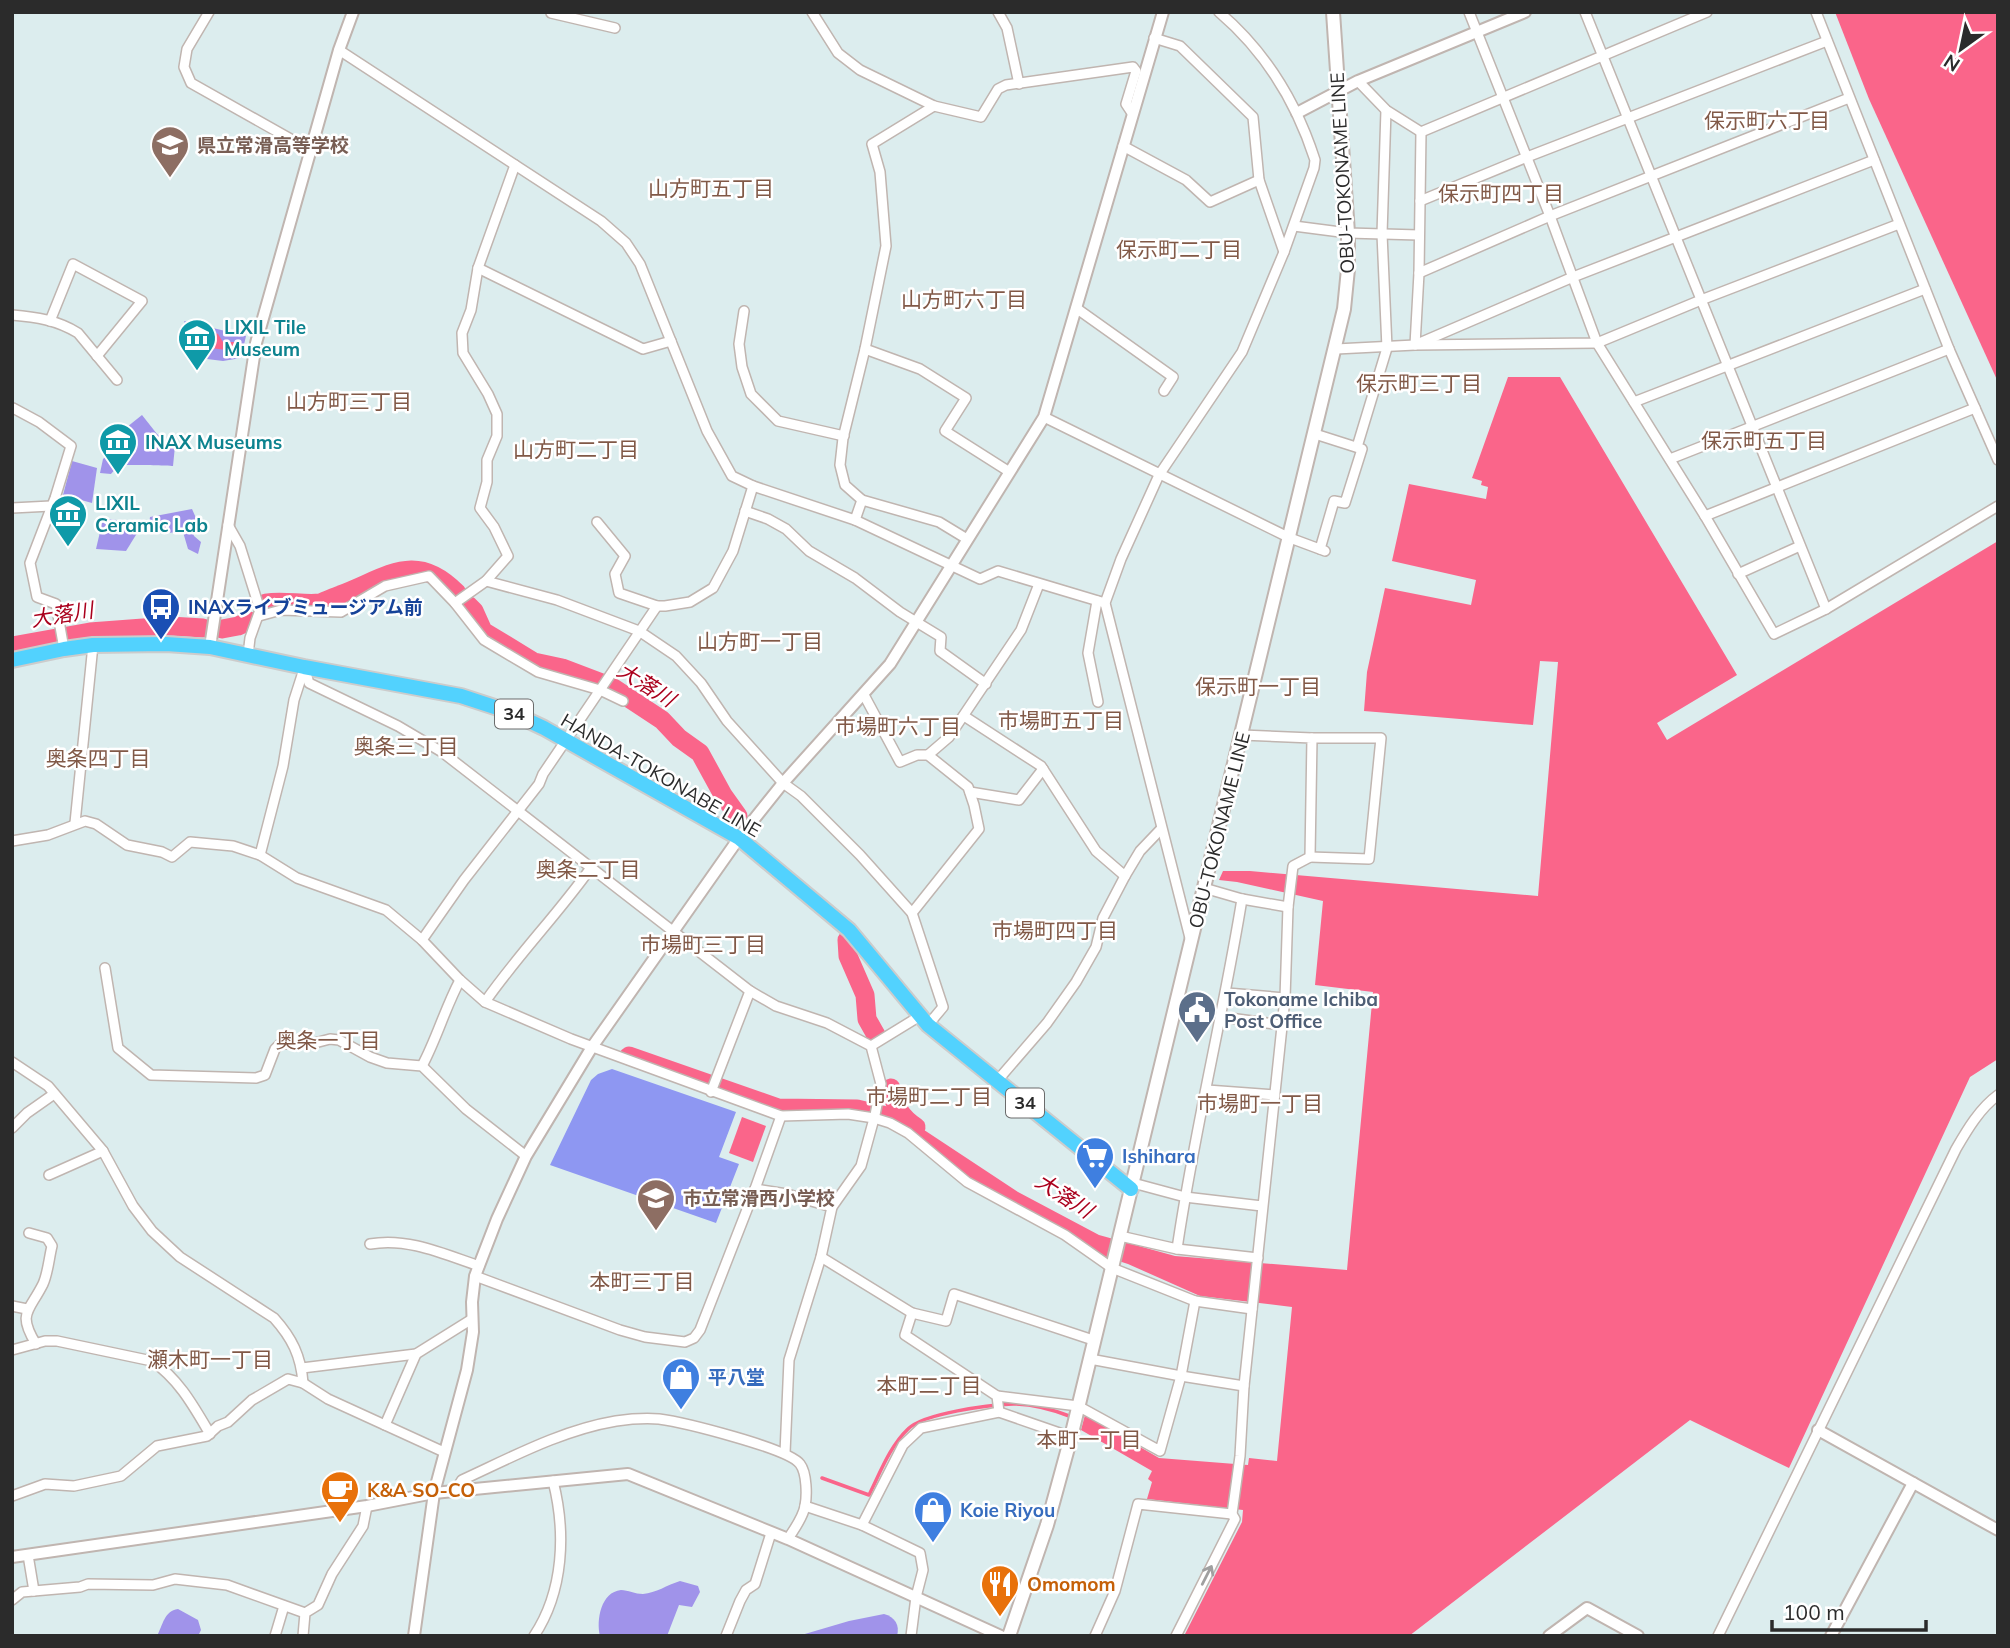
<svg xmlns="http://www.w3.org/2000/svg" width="2010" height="1648" font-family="Mulish,'Noto Sans JP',sans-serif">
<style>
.green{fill:#a093ea}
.pitch{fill:#8e97f2}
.water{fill:#fa658a}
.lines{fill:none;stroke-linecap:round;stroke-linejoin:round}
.stream{stroke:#fa658a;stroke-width:3.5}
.river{stroke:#fa658a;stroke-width:19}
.minor-casing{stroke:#c0b5b0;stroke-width:12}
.tertiary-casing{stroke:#c0b5b0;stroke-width:14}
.secondary-casing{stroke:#c0b5b0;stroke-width:16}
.primary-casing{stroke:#ccc;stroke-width:18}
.minor{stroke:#fff;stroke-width:9}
.tertiary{stroke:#fff;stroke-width:10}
.secondary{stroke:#fff;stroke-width:12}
.primary{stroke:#52d2fe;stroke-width:14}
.oneway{stroke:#a0a0a0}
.labels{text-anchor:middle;stroke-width:5;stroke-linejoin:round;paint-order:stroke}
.shield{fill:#fff;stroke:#6b6b6b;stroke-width:2}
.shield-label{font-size:18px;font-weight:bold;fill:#2b2b2b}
.education-label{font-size:19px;font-weight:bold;fill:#785e54;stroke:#fff;text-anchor:start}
.street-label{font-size:19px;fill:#2b2b2b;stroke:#fff}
.culture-label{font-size:19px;font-weight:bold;fill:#0d838f;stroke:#fff;text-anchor:start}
.transit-label{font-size:19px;font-weight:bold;fill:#164399;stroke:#fff;text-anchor:start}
.service-label{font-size:19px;font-weight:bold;fill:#4e5e75;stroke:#fff;text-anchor:start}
.shop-label{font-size:19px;font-weight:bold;fill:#366cbe;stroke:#fff;text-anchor:start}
.food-label{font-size:19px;font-weight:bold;fill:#c56008;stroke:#fff;text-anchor:start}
.neighbourhood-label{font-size:21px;fill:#815947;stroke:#fff}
.water-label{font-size:21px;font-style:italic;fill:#aa011d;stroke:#fff}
</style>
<rect width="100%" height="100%" fill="#dcedee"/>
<g class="green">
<polygon points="184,321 246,336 241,358 223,361 207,359 190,336"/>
<path d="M 142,415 L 157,434 L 175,446 L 173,466 C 165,466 122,464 119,466 C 117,467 113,472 111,474 L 100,473 L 103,459 L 122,442 L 117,435 Z"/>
<polygon points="72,461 97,468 92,503 63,495"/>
<polygon points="192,509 196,518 191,527 194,536 201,542 198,554 188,549 183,532 163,533 149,525 150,517"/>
<polygon points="103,519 144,522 126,551 96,549"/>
<path d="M 680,1581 L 698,1586 L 700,1592 L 692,1607 L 679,1605 L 667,1636 L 600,1636 C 596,1620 601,1592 621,1590 C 628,1590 635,1594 643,1594 C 656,1593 667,1585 680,1581 Z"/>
<path d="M 178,1609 L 198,1620 L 201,1630 L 198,1636 L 157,1636 C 163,1625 164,1611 178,1609 Z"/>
<path d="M 884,1614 C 895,1617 900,1625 897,1636 L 798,1636 L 849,1621 Z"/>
</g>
<polygon class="pitch" points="612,1069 736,1112 719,1157 739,1164 716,1223 550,1165 591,1080 598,1074"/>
<g class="water">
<polygon points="1835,12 1998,12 1998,382 1869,99"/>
<polygon points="213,332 218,334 223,342 237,342 243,346 241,351 236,354 227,350 210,348"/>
<polygon points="1508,377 1560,377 1737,675 1657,723 1667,740 1998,541 1998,1059 1970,1077 1789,1468 1690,1420 1409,1636 1184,1636 1242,1522 1243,1510 1147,1499 1152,1482 1148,1479 1152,1471 1081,1430 1085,1415 1159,1458 1248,1465 1249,1458 1277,1461 1292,1307 1200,1296 1128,1264 1103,1256 969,1179 902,1125 884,1115 898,1115 898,1108 909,1120 1018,1192 1099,1235 1175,1256 1347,1270 1373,992 1315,985 1323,901 1237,882 1219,880 1223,871 1250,871 1538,896 1558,662 1540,661 1533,725 1364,711 1367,672 1385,588 1471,605 1476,580 1392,561 1409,484 1486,499 1488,487 1481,485 1482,481 1472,478"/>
<polygon points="742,1117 766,1126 753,1162 729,1153"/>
</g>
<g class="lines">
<path class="stream" d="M 822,1478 L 869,1495 C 880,1473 890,1446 908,1429 C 924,1413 989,1405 1013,1404 C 1032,1404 1054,1410 1072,1417"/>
<g class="river">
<polyline points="468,605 474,611 483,631 534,662 562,668 612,687 662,720 679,738 700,753 723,795 738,816"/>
<path d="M 264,609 L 266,603 C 284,600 303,605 320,603 C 326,601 334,597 340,595 C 388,577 415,550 457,593"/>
<polyline points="222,629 238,626 249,621"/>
<polyline points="12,646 90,632 170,626 203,628"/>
<polyline points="847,940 848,956 865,995 867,1019 876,1035"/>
<polyline points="629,1056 778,1108 857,1109 907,1121"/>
<path d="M 891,1088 C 893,1104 902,1118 916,1127"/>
</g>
<defs>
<g id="minor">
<polyline points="209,12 187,49 184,67 191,83 310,150"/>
<polyline points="812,12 838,53 860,70 934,106 981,117 998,89 1006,85 1133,67 1136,71 1126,104 1132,113"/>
<polyline points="998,12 1007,28 1019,84"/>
<polyline points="1469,12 1550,216 1597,343 1705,516 1774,634 1826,609 1998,506"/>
<polyline points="1585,12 1826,609"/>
<polyline points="1816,12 1949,349 1998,460"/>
<polyline points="551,13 615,28"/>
<polyline points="1154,38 1180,46 1253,117 1259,180 1284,252"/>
<polyline points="339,50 601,221 626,243 640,264 707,431 732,476 753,486 855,520 980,579 998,571 1105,603"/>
<polyline points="1358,81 1386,110 1421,132 1707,12"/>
<polyline points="934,106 872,144 880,172 886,246 865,349 843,438 840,465 845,485 862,500 939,522 967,539"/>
<polyline points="1421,132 1419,273 1415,345 1573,277 1874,160"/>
<polyline points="1123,146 1186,180 1210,202 1259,180"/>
<polyline points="1420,201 1527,157 1827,41"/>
<polyline points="1294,226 1348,233 1419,235"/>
<polyline points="478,268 643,349 671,341"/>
<polyline points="1419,273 1550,216 1849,98"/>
<polyline points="1076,308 1173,377 1164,391"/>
<polyline points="744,311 739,344 742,367 751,394 778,421 844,436"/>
<path d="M 12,315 C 36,317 57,320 78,333 L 117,380"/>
<polyline points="50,321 73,264 142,301 97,356"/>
<polyline points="865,349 920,369 966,398 945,431 1008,471"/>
<polyline points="1336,349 1415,345 1597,343 1701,300 1899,224"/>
<polyline points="1634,402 1925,289"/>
<polyline points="13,408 39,422 71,446 55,498 30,563 37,597 56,604 64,649"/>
<polyline points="1044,417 1290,538 1325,551"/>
<polyline points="1315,434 1362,449 1345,503 1334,501 1320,549"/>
<polyline points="1357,447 1387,348 1382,234 1386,110"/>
<polyline points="1670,459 1949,349"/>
<polyline points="12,508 51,506"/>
<polyline points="745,511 768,519 786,529 809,551 855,578 900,612 941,637 940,651 986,684"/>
<polyline points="1705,516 1975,408"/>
<polyline points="855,520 862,500"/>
<polyline points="597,522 625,556 615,574 619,593 657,606 665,606 690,602 713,588 733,551 753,486"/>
<polyline points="228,525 240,546 260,610 250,638 248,655"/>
<polyline points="1738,574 1800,546"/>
<polyline points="486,581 557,600 639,631 676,656 701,683 727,721 783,783 801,796 860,855 912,913 943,1007 928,1025"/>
<polyline points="1097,601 1088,653 1098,702"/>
<polyline points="455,603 486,581 508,556 494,527 480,508 487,482 487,460 497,436 497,414 488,394 463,353 462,333 471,310 478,268 515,165"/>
<polyline points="259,616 281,610 341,612 385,586 429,576 455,603 484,640 538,672 600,690 623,701"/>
<polyline points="304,667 309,683 398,726 442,752 750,991 776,1006 827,1023 871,1046 881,1084 875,1115 861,1166 832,1207 821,1257 789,1360 785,1453"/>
<polyline points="864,695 900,762 917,755 928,755 968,787 974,805 979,829 912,913"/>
<polyline points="964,716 1041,766 1096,851 1125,876"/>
<polyline points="928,755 949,737 1021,630 1039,584"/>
<polyline points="970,792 1019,800 1043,769"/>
<polyline points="75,823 93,645"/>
<polyline points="12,841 48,835 85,821 96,824 127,845 162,852 172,857 190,842 233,846 260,855 297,878 386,910 422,940 460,980 485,1002 571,1039 781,1116 848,1114 874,1118 890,1123 908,1133 967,1182 1065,1235 1112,1268 1195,1301 1252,1309"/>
<polyline points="260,855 283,766 294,700 304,669"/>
<polyline points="1310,857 1369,859 1381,738 1312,738"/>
<polyline points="1204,888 1242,899 1288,907"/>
<path d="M 1190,938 L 1105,603 L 1121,559 L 1159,475 L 1242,352 L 1284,252 L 1314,168 L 1315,160 C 1296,101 1266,52 1219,12"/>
<polyline points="422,940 464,880 539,784 543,774 657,606"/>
<polyline points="105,968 118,1048 151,1075 256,1078 265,1075 275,1049 280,1044 311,1044 330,1039 339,1040 370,1057 387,1063 422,1066 466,1109 526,1156"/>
<polyline points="1227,993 1285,998"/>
<path d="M 485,1002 C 517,956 557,915 590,869"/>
<polyline points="1222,1017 1282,1025"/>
<polyline points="871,1046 920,1016"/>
<path d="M 12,1062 L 48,1086 L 103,1151 L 133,1206 L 152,1231 L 180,1257 L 274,1318 C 292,1338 301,1356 303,1383"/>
<path d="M 422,1066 C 437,1038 445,1008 460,980"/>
<polyline points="997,1081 1047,1023 1076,982 1096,947 1103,918 1125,876 1140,851 1161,829"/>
<polyline points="1207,1090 1274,1095"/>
<polyline points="711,1092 750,991"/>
<polyline points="12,1128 27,1113 54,1094"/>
<polyline points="49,1175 103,1151"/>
<polyline points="1133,1183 1185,1197 1262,1206"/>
<polyline points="755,1189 787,1194 832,1207"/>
<path d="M 29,1233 L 47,1238 L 52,1246 C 49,1258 48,1273 43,1284 C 29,1312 17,1313 36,1344"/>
<polyline points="1120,1236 1177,1249 1258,1258"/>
<path d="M 370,1244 C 407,1237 444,1254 479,1266"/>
<path d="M 1177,1249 C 1194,1132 1223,1016 1242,899"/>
<polyline points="821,1257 912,1313 946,1321 954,1294 1093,1340"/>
<polyline points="475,1276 620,1330 645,1337 685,1342 694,1338 700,1330 755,1189 781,1116"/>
<polyline points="12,1306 27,1309"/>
<polyline points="912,1313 905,1335 997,1396 999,1412"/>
<path d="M 12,1350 L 45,1341 L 57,1341 L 152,1361 C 179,1379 194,1407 210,1434"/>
<polyline points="1090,1359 1181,1376 1244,1386"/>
<polyline points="302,1368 416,1354 472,1319"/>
<polyline points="997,1396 1078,1406 1160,1451 1181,1376 1195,1301"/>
<polyline points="385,1425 416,1354"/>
<path d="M 455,1491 L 462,1480 C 512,1457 562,1430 616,1421 C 630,1419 645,1418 659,1419 C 682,1422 788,1448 800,1464 C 807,1473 807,1496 805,1506 C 803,1518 794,1529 788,1539"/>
<polyline points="12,1496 45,1484 74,1486 121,1476 157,1446 207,1436 218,1426 228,1422 252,1400 288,1379 303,1383 328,1399 444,1452"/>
<polyline points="805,1506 862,1525 920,1553 923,1570 916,1597 911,1636"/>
<polyline points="862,1525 903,1445 921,1428 999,1412 1071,1437"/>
<polyline points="28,1555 34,1591"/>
<polyline points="12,1600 22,1592 80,1587 88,1584 153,1585 175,1579 227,1585 305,1613"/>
<polyline points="275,1636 284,1606"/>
<polyline points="303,1636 305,1613 318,1605 332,1574 363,1526 367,1506"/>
<path d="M 534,1636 C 564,1591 566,1532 553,1481"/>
<polyline points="726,1636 740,1601 746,1590 755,1584 771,1533"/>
<polyline points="1095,1636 1115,1591 1138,1504 1232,1514"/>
<polyline points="1176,1636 1235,1519 1232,1514 1240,1456 1244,1386 1285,998 1288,907 1293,866 1310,857 1312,738 1242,735"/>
<path d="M 1718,1636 L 1956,1149 C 1967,1130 1980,1108 1998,1095"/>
</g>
<g id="tertiary">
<polyline points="1297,113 1358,81 1525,12"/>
<polyline points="210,647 256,343 339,50 353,12"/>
<polyline points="1818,1430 1998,1530"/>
<polyline points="12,1557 367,1506 434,1493 628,1474 788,1539 1001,1636"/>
<polyline points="414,1636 434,1493 467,1370 473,1332 472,1302 475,1276 497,1219 526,1156 592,1047 739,838 783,783 890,664 1044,417 1163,12"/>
<polyline points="1549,1636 1587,1608 1638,1636"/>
<polyline points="1831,1636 1913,1483"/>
</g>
<polyline id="secondary" points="1009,1636 1047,1525 1071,1437 1344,309 1348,269 1348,233 1333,12"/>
<polyline id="primary" points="12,660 64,649 93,645 166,644 210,647 304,667 461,696 510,712 544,728 739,838 849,930 928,1025 1131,1189"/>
</defs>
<use href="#minor" class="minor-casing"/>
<use href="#tertiary" class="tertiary-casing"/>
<use href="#secondary" class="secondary-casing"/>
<use href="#primary" class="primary-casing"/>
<use href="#minor" class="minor"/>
<use href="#tertiary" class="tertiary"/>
<use href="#secondary" class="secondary"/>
<use href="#primary" class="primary"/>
</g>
<defs><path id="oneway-shaft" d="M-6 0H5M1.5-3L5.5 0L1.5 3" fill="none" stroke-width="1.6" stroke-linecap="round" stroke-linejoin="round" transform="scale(1.75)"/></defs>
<use class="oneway" href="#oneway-shaft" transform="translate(1207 1575) rotate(-63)"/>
<defs>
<symbol id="school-pin" viewBox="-11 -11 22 30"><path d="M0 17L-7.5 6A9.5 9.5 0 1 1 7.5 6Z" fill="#8d6e63" stroke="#fff"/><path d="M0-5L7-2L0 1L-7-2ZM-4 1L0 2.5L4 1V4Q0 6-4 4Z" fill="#fff"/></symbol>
<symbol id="museum-pin" viewBox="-11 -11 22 30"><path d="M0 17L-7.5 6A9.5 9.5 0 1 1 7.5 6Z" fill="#0f9aa8" stroke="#fff"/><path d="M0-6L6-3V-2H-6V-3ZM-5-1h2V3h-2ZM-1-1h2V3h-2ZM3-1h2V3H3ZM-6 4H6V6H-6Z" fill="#fff"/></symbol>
<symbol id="bus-pin" viewBox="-11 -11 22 30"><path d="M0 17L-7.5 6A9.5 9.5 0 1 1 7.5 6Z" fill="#1a4fb4" stroke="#fff"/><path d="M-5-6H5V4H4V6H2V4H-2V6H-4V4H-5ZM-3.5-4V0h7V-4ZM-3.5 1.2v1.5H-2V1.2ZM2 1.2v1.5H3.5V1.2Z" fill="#fff"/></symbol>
<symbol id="civic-pin" viewBox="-11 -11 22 30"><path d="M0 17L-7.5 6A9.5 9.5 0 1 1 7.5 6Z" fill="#5c6f8a" stroke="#fff"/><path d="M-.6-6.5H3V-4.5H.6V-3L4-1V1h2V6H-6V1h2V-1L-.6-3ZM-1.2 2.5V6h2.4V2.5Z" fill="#fff"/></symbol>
<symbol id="supermarket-pin" viewBox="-11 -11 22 30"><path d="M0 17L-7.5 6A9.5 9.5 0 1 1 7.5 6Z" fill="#3f7fe0" stroke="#fff"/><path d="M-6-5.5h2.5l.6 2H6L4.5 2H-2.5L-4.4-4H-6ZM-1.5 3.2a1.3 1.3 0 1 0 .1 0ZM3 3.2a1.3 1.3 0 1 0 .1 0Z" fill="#fff"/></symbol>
<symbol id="shop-pin" viewBox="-11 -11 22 30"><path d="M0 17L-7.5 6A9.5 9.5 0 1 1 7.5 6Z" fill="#3f7fe0" stroke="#fff"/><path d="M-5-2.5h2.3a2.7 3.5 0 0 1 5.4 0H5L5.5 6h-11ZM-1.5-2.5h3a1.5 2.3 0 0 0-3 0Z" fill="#fff"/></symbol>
<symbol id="cafe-pin" viewBox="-11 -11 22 30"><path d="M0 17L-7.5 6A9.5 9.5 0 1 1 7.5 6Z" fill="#e8710a" stroke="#fff"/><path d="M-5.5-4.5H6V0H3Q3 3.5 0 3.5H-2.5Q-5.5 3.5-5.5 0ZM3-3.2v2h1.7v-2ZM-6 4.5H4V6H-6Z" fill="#fff"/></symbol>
<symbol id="restaurant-pin" viewBox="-11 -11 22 30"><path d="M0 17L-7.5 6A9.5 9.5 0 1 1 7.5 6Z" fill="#e8710a" stroke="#fff"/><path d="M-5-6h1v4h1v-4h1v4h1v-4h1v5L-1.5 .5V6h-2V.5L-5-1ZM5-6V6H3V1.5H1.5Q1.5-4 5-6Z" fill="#fff"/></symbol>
</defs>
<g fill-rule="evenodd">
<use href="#school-pin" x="148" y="123" width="44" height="60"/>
<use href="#museum-pin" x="175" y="316" width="44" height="60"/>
<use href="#museum-pin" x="96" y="420" width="44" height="60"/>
<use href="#museum-pin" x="46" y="492" width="44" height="60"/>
<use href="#bus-pin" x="139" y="585" width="44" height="60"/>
<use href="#civic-pin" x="1175" y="988" width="44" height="60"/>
<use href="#supermarket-pin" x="1073" y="1134" width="44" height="60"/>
<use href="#school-pin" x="634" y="1176" width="44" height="60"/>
<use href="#shop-pin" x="659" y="1355" width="44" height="60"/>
<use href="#cafe-pin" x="318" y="1468" width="44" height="60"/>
<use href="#shop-pin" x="911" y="1488" width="44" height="60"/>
<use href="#restaurant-pin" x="978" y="1562" width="44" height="60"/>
</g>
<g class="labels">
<g class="shield">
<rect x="495" y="699.5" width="38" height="29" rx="5"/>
<rect x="1006" y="1088.5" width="38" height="29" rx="5"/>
</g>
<g class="shield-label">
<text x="514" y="720">34</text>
<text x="1025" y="1109">34</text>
</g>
<g class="education-label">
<text x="197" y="152">県立常滑高等学校</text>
<text x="683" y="1205">市立常滑西小学校</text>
</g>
<g class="street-label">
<text transform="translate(1342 173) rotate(-93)" y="7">OBU-TOKONAME LINE</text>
<text transform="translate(661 775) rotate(30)" y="7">HANDA-TOKONABE LINE</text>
<text transform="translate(1219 830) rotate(-76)" y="7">OBU-TOKONAME LINE</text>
</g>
<g class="culture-label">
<text x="224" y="334">LIXIL Tile<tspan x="224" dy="22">Museum</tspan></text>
<text x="145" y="449">INAX Museums</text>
<text x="95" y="510">LIXIL<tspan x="95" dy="22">Ceramic Lab</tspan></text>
</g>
<g class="transit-label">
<text x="188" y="614">INAXライブミュージアム前</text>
</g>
<g class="service-label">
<text x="1224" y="1006">Tokoname Ichiba<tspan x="1224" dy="22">Post Office</tspan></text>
</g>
<g class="shop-label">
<text x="1122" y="1163">Ishihara</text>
<text x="708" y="1384">平八堂</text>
<text x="960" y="1517">Koie Riyou</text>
</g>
<g class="food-label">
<text x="367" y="1497">K&amp;A SO-CO</text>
<text x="1027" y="1591">Omomom</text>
</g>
<g class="neighbourhood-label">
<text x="1767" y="128">保示町六丁目</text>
<text x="711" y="196">山方町五丁目</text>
<text x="1501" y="201">保示町四丁目</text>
<text x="1179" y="257">保示町二丁目</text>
<text x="964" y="307">山方町六丁目</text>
<text x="1419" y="391">保示町三丁目</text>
<text x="349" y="409">山方町三丁目</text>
<text x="1764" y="448">保示町五丁目</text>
<text x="576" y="457">山方町二丁目</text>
<text x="760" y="649">山方町一丁目</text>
<text x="1258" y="694">保示町一丁目</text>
<text x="1061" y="728">市場町五丁目</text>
<text x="898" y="734">市場町六丁目</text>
<text x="406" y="754">奥条三丁目</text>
<text x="98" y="766">奥条四丁目</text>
<text x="588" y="877">奥条二丁目</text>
<text x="1055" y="938">市場町四丁目</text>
<text x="703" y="952">市場町三丁目</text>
<text x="328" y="1048">奥条一丁目</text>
<text x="929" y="1104">市場町二丁目</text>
<text x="1260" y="1111">市場町一丁目</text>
<text x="642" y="1289">本町三丁目</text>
<text x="210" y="1367">瀬木町一丁目</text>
<text x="929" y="1393">本町二丁目</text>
<text x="1089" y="1447">本町一丁目</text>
</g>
<g class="water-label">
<text transform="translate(62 615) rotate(-9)" y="7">大落川</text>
<text transform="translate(646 685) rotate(32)" y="7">大落川</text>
<text transform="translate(1064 1196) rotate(33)" y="7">大落川</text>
</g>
</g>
<rect width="2010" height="1648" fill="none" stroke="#2b2b2b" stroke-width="28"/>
<g transform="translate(1961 49) rotate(213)" stroke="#ffffff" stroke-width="5" paint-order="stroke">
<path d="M0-5L12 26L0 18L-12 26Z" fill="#2b2b2b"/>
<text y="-10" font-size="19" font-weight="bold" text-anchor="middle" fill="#2b2b2b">N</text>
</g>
<path d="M1772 1620v10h154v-10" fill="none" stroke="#2b2b2b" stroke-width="3.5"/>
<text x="1783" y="1620" font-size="21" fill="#2b2b2b" stroke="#ffffff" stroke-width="5" paint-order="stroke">100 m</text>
</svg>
